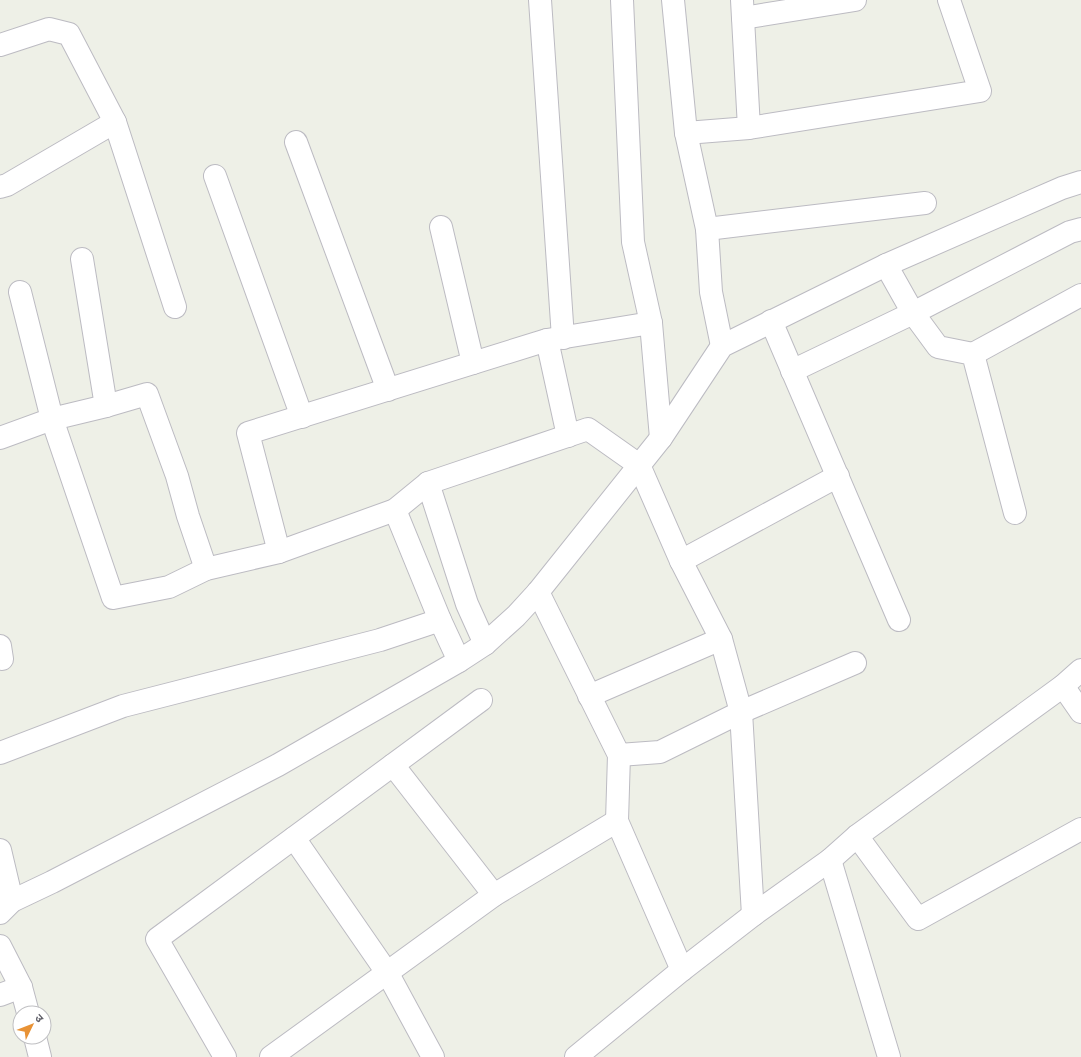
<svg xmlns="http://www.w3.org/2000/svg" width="1081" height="1057" font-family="'Asap Condensed','Noto Sans Devanagari',sans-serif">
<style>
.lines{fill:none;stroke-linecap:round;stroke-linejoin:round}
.street-casing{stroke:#bcbbc2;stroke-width:24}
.street{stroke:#fff;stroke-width:22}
</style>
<rect width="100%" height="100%" fill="#eef0e7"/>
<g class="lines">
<defs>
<g id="street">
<polyline points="540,0 563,338"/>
<polyline points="622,0 633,242 651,323 661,438"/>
<polyline points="673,0 686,133 707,229 711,292 722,346"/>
<polyline points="742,0 749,128"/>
<polyline points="743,18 855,0"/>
<polyline points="0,45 49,29 69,34 115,122 175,307"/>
<polyline points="686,133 749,128 980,91 949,0"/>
<polyline points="296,142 388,390"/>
<polyline points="215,176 302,417"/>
<polyline points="0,187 7,185 115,122"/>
<polyline points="441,227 473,363"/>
<polyline points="707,229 925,203"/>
<polyline points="82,259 106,406"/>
<polyline points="886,265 913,313 938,347 973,354 1015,513"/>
<polyline points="20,292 52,419 113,598 169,587 206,569 279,552 395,510 428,483 588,429 639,465 681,561 721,639 741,712 753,915"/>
<polyline points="771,321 899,620"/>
<polyline points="547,340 568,436"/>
<polyline points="973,354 1081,295"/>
<polyline points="792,371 913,313 1070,232 1081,229"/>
<polyline points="0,438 52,419 106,406 147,394 177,476 188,516 206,569"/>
<polyline points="428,483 467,604 485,644"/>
<polyline points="395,510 440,620 459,661"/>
<polyline points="279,552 248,433 547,340 651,323"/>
<polyline points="681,561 838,476"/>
<polyline points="538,592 619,755 617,821 682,970"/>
<polyline points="0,646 2,659"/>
<polyline points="1063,686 1081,712"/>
<polyline points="589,696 721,639"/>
<polyline points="0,753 123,706 380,640 440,620"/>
<polyline points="619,755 660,752 741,712 855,663"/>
<polyline points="393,765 494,895"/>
<polyline points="857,836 918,919 1081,829"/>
<polyline points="294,838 388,974 433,1057"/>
<polyline points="0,850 12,901"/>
<polyline points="830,860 889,1057"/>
<polyline points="0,913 12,901 52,882 278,765 459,661 485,644 516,616 538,592 661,438 722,346 886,265 1062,188 1081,182"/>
<polyline points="0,946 21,987 28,1013"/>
<polyline points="0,995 21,987"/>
<polyline points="35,1037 40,1057"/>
<polyline points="225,1057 157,939 481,700"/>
<polyline points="271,1057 494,895 617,821"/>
<polyline points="576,1057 682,970 753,915 830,860 857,836 1063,686 1081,670"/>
</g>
</defs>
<use href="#street" class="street-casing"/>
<use href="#street" class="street"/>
</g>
<g transform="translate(32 1025) rotate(47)"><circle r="19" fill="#ffffff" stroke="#bfbfc2"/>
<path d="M0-3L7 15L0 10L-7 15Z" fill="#e89235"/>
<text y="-6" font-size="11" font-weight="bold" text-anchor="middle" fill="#5e5e67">उ</text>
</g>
</svg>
